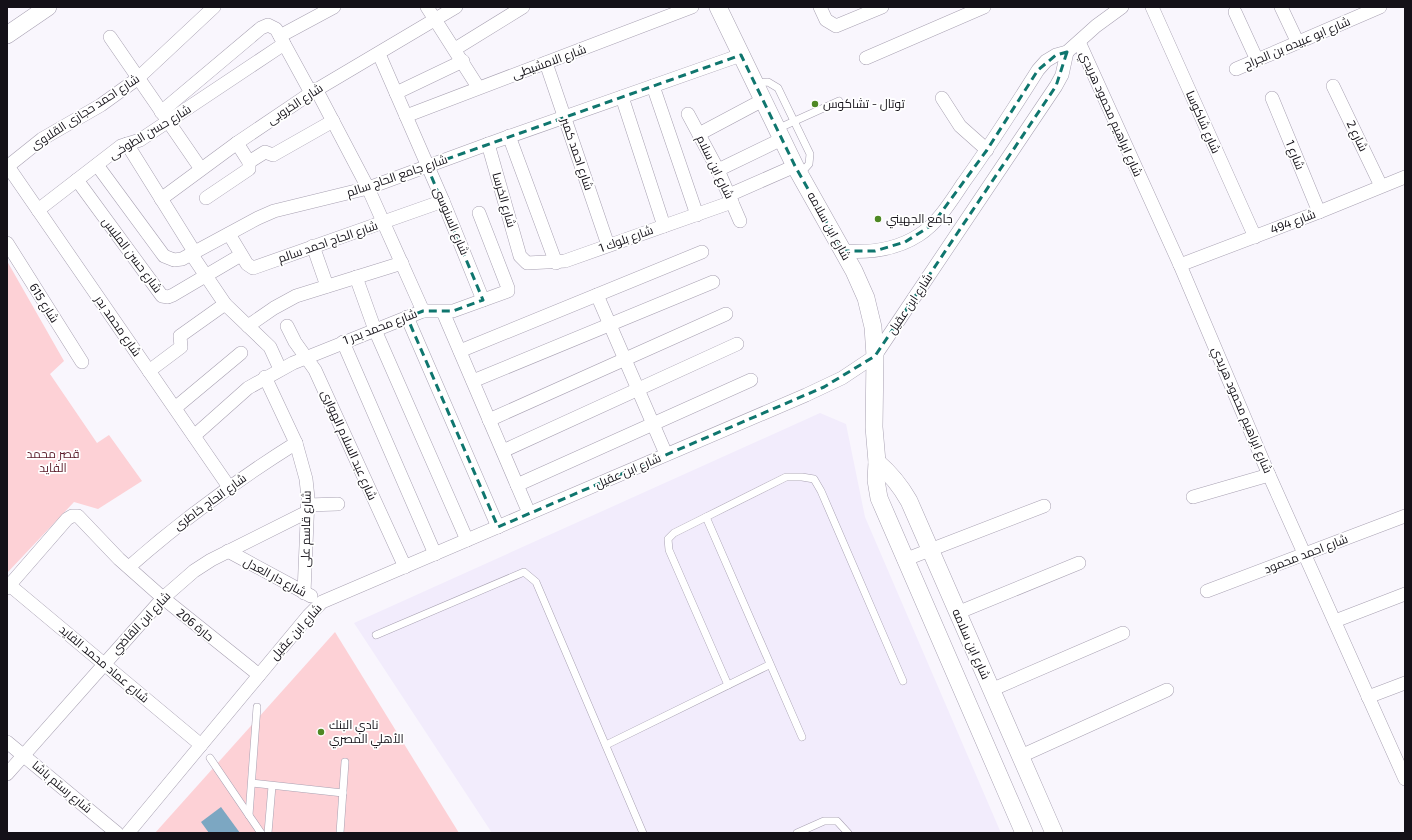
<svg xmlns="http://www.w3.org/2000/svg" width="1412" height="840" font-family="'Exo 2',Cairo,sans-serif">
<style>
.built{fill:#f2ecfc}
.green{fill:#fdd1d6}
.water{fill:#7ca7c2}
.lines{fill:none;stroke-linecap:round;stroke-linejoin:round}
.service-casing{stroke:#a8a1b2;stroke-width:8}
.minor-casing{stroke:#a8a1b2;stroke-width:14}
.tertiary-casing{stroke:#a8a1b2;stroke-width:18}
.service{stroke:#fff;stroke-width:7}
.minor{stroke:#fff;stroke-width:13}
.tertiary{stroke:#fff;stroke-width:17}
.marked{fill:none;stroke:#0f766e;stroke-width:3;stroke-dasharray:8 5;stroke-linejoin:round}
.poi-dot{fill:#4e8824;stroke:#fff;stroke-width:1.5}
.labels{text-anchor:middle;stroke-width:3.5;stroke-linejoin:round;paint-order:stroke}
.street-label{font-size:12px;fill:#141118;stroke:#fff}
.poi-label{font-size:12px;fill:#141118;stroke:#fff;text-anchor:start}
.park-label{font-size:12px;fill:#5a1c2a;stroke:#fff}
</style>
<rect width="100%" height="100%" fill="#f9f6fd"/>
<polygon class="built" points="820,413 846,424 865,517 1001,833 492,833 354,623"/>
<g class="green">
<polygon points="7,261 64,361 50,374 97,443 109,435 142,481 98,509 74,502 7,573"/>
<polygon points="335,632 459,833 155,833"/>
</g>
<polygon class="water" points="221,807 240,833 209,833 201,822"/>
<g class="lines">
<defs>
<g id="service">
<polyline points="755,83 768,82 778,88 810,154 809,164 800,174"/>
<polyline points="777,129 839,101"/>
<polyline points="706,517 674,533 668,539 669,550 728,685"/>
<polyline points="376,635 524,572 536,582 643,833"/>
<polyline points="802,737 706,517 786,477 802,477 814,479 821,491 903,681"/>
<polyline points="606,745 769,665"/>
<polyline points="210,758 261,833"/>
<polyline points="252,783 343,793"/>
<polyline points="249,815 257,707"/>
<polyline points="268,833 272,786"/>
<polyline points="340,833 345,762"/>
<polyline points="797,833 824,821 837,821 848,833"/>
</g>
<g id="minor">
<polyline points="427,7 478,87"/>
<polyline points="820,7 826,20 836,26 882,7"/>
<polyline points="1152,7 1255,237"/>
<polyline points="1281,7 1298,43"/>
<polyline points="1235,12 1257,60"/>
<polyline points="280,36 334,7"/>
<polyline points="110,37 201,169"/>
<polyline points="1079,42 1180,265 1269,475 1405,779"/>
<polyline points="455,49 523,7"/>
<polyline points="379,54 443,201 483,300"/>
<polyline points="866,58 984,7"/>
<polyline points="546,63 608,245"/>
<polyline points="1236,69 1380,7"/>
<polyline points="653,86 697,215"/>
<polyline points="1333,86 1381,186"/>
<polyline points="316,89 368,188 423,311"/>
<polyline points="396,93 463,61"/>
<polyline points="622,97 664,226"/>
<polyline points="942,98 960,126 987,150"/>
<polyline points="1272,98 1319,212"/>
<polyline points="161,112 261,28 268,25 276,29 311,93"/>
<polyline points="688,114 718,170 740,221"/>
<polyline points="406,116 692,7"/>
<polyline points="699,134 763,100"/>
<polyline points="509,136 556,263"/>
<polyline points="127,144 195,253"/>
<polyline points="488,144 520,256 527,263 565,261 732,202"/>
<polyline points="249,162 265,152 273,155 333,121"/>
<polyline points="7,165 229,487"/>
<polyline points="97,165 164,256 174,260 182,259 258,218 274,211 368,188 488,144 741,55"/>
<polyline points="7,167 42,139 101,105 137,79 214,7"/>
<polyline points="718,170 782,139"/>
<polyline points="77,180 162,296 168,297 173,295 241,255"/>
<polyline points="729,195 795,166"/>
<polyline points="206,198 249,169 249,162 237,143"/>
<polyline points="161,199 237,143 311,93 456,7"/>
<polyline points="38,210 121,146 140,140 284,44"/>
<polyline points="229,234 247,264 253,268 443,201"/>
<polyline points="7,243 82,362"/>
<polyline points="313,246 327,286"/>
<path d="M 843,251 C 870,253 896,250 919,235 C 939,222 951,201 964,182 C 990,146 1014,108 1038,70 L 1046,61 L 1056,55 L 1067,52 L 1096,26 L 1122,7"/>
<polyline points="192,255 225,304 270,347 280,369"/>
<polyline points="1180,265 1319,212 1405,177"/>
<polyline points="356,277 375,330 467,540"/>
<polyline points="597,295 666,454"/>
<polyline points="443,312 529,513"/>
<polyline points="407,317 498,527"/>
<polyline points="248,326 274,308 296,296 402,263"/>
<polyline points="287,326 295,342 315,370 405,567"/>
<polyline points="343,342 435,554"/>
<polyline points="460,351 702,252"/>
<polyline points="149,371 181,347 180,336 225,304"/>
<polyline points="265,377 296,443 306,479 308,498 304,593"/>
<polyline points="473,381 713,282"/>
<polyline points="175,408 241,353"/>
<polyline points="489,420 726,314"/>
<polyline points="194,436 248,388 293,363 423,311 453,311 508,291 508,288 479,213"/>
<polyline points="503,451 737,344"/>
<polyline points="517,485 751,380"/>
<polyline points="1193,497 1269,475"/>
<polyline points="307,505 338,504"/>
<polyline points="228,551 311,596"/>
<polyline points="904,560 1044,506"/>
<path d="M 129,567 C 181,521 237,480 296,443"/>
<polyline points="7,583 201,745"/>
<polyline points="7,588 67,519 72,516 78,516 119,559 163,598 259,675"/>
<polyline points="1207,591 1405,516"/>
<polyline points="957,613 1079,563"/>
<polyline points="1335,621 1405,594"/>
<polyline points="991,690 1123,633"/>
<polyline points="1368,697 1405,683"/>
<polyline points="7,742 117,833"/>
<polyline points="1021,756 1167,690"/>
<polyline points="7,774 163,598 194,571 211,560 307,512"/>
<polyline points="128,833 309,615 322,602 806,395 842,378 875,356 1056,86 1062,75 1067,52"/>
</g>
<g id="tertiary">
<polyline points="718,7 795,166 854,271 866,298 873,327 875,356 874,427 877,462 876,480 879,498 1024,833"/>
<polyline points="7,35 48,7"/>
<path d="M 877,462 C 891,474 900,485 909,501 L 1054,833"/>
</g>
</defs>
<use href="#service" class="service-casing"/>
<use href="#minor" class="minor-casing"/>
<use href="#tertiary" class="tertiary-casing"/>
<use href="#service" class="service"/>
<use href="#minor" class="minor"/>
<use href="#tertiary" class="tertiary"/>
</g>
<path class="marked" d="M 1067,52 L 1056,86 L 875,356 L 824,387 L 498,527 L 407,317 L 423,311 L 453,311 L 483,300 L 427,166 L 741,55 L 795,166 L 843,251 L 875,251 L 905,242 L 932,225 L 987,150 L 1038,70 L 1056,55 Z"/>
<g class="poi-dot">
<circle cx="815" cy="104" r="4"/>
<circle cx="878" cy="219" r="4"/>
<circle cx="321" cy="732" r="4"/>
</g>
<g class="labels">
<g class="street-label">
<text transform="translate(1297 43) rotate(-23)" y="4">شارع ابو عبيده بن الجراح</text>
<text transform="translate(549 62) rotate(-20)" y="4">شارع الامشيطى</text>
<text transform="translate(295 104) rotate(-33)" y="4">شارع الخروبى</text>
<text transform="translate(85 112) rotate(-33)" y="4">شارع احمد حجازى القلاوى</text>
<text transform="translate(1111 114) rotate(66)" y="4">شارع ابراهيم محمود هريدي</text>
<text transform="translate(1203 122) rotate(66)" y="4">شارع شاكوسا</text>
<text transform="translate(150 132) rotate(-31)" y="4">شارع حسن الطوخى</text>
<text transform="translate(1357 136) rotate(64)" y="4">شارع 2</text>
<text transform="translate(577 154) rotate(71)" y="4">شارع احمد كمبر</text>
<text transform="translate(1295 155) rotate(68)" y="4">شارع 1</text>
<text transform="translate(715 167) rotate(64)" y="4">شارع ابن سلام</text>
<text transform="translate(397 176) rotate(-19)" y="4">شارع جامع الحاج سالم</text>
<text transform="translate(504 200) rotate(74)" y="4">شارع الخرسا</text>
<text transform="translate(451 221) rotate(67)" y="4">شارع السنوسى</text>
<text transform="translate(1293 222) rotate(-21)" y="4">شارع 494</text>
<text transform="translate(829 226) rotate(61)" y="4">شارع ابن سلامه</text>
<text transform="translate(626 239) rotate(-20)" y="4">شارع بلوك 1</text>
<text transform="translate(328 242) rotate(-19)" y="4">شارع الحاج احمد سالم</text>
<text transform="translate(132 255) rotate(53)" y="4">شارع حسن المليس</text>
<text transform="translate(44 303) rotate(58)" y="4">شارع 615</text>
<text transform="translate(910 304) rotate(-56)" y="4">شارع ابن عقيل</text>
<text transform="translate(118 326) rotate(55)" y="4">شارع محمد بدر</text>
<text transform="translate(380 327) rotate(-21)" y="4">شارع محمد بدر 1</text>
<text transform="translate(1242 410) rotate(67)" y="4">شارع ابراهيم محمود هريدي</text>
<text transform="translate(349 445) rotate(66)" y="4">شارع عبد السلام الهوارى</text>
<text transform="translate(628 471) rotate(-23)" y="4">شارع ابن عقيل</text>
<text transform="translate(210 502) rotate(-36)" y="4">شارع الحاج خاطرى</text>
<text transform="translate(306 529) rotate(-89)" y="4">شارع قاسم على</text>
<text transform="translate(1306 554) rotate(-21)" y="4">شارع احمد محمود</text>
<text transform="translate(275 577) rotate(28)" y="4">شارع دار العدل</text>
<text transform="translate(141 623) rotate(-47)" y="4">شارع ابن القاضي</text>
<text transform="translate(195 625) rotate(39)" y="4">حارة 206</text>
<text transform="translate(296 632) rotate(-48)" y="4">شارع ابن عقيل</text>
<text transform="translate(971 644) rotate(66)" y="4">شارع ابن سلامه</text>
<text transform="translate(104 664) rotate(40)" y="4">شارع عماد محمد الفايد</text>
<text transform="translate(62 787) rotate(40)" y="4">شارع رستم باشا</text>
</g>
<g class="poi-label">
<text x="823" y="108">توتال - تشاكوس</text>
<text x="886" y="223">جامع الجهيني</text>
<text x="329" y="729">نادي البنك<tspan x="329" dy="14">الأهلي المصري</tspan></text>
</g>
<g class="park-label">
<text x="53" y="458">قصر محمد<tspan x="53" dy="14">الفايد</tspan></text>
</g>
</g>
<rect width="1412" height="840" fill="none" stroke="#141118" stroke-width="16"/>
</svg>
